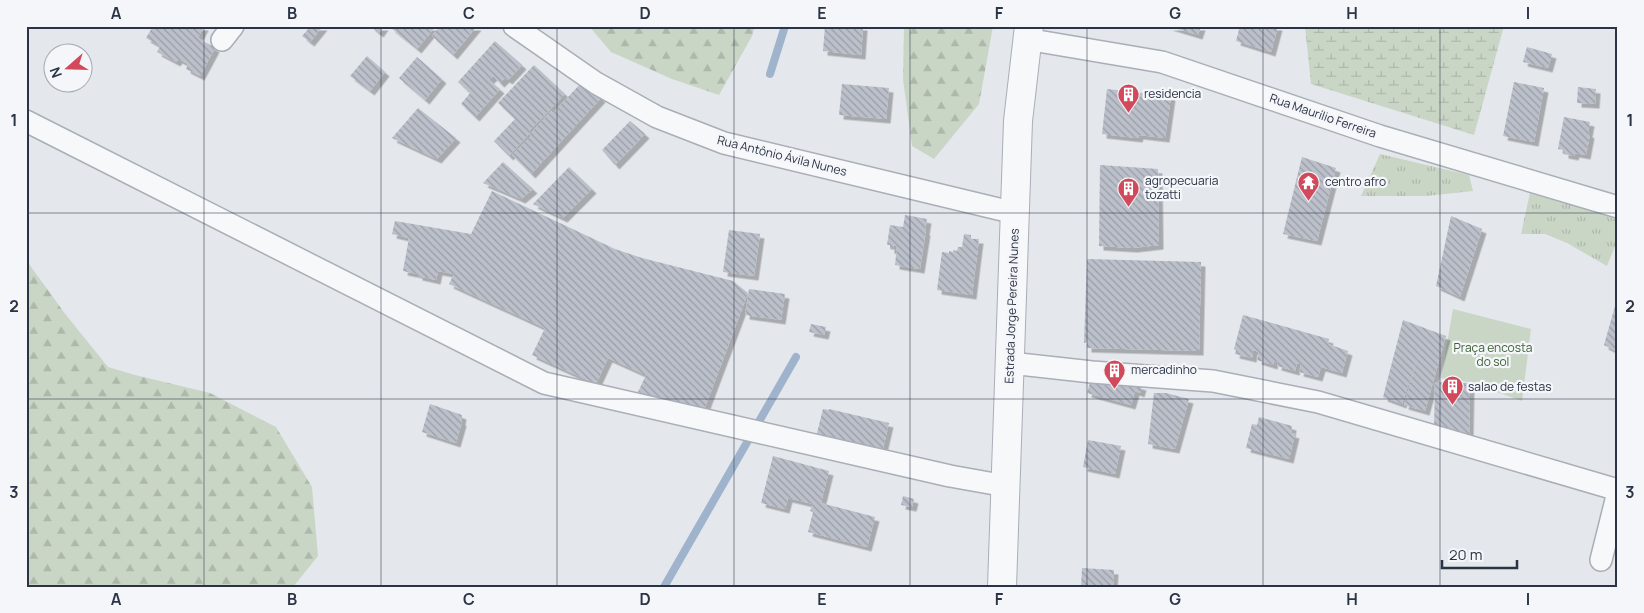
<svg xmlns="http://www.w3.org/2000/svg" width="1644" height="613" font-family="Manrope,sans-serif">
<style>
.grass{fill:url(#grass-tufts)}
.forest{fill:url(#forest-firs)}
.wetland{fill:url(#wetland-marsh)}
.park{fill:#c9d6c5}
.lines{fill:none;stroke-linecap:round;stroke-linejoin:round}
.stream{stroke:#9fb4cc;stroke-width:8}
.building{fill:url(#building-back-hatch);filter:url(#shadow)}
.minor-casing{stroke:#a9aeb7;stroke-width:24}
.tertiary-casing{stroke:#a9aeb7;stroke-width:30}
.minor{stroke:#f7f8fa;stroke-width:21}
.tertiary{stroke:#f7f8fa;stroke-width:28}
.grid{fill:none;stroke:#2b3445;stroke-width:1;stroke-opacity:0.55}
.labels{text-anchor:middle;stroke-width:4.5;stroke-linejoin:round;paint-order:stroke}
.poi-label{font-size:12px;fill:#2b3445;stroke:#f4f6f9;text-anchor:start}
.street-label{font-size:12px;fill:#2b3445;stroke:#f4f6f9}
.park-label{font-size:12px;fill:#3f6138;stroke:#f4f6f9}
.neatline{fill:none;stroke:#2b3445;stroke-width:2}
.grid-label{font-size:16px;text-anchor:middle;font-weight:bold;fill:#2b3445}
</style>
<defs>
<pattern id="grass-tufts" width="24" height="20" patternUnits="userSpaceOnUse" patternTransform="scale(1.25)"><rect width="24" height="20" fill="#c9d6c5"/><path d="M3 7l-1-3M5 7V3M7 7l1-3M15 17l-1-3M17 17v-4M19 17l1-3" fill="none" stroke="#adb8ab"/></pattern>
<pattern id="forest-firs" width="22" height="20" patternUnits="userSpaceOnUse" patternTransform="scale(1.25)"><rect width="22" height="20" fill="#c9d6c5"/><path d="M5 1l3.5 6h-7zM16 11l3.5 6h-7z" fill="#adb8ab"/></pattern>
<pattern id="wetland-marsh" width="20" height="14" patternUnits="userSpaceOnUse" patternTransform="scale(1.25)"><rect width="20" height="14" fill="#c9d6c5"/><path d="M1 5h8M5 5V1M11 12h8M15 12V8" fill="none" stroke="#adb8ab"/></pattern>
<pattern id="building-back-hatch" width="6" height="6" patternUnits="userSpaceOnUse" patternTransform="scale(1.25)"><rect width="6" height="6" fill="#bbc0ca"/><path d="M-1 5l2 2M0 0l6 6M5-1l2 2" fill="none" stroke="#989da6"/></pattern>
<filter id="shadow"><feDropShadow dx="4.5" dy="4.5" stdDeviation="0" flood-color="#0004"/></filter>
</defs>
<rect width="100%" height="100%" fill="#e4e7ec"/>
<g class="grass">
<polygon points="1380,154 1469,175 1473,191 1426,196 1361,196"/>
<polygon points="1531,188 1618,220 1618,239 1607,266 1567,243 1545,234 1521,234"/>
</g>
<g class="forest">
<polygon points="589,26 755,26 752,36 719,95 672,79 611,52"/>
<polygon points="904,26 993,26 979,104 934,159 912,146 903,79"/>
<polygon points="26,260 66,315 108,367 135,375 210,393 276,427 312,487 318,556 293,587 26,587"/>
</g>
<polygon class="wetland" points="1305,26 1504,26 1474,135 1311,84"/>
<polygon class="park" points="1453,309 1531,329 1522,401 1469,382 1441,378"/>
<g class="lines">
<g class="stream">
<polyline points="770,74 785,26"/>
<polyline points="664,587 796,357"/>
</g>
</g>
<g class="building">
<polygon points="153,26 204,26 198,38 215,48 200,76 186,69 188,64 178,59 176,62 157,52 160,46 146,38"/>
<polygon points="311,26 323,26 310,42 302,36"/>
<polygon points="370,26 384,26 379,33"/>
<polygon points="392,26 436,26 417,49 391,28"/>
<polygon points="440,26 477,26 453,55 432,36"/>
<polygon points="825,26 863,26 861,55 823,51"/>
<polygon points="1168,26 1201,26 1198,35"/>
<polygon points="1240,26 1278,26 1271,52 1236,41"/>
<polygon points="495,41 522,65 508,80 505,78 500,83 493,76 489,80 500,89 475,117 461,104 470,93 458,82"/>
<polygon points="1527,47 1552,54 1548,68 1523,62"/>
<polygon points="367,56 385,72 370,91 350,76"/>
<polygon points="417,57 442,79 425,100 399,78"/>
<polygon points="534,65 565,94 529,131 531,133 551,111 553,113 583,81 601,98 531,174 512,155 531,136 529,134 509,156 494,141 515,119 498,103"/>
<polygon points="1514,82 1544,88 1534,142 1503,136"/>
<polygon points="842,84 889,88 886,119 839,115"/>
<polygon points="1578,87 1596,89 1595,104 1577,103"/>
<polygon points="1107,89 1171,96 1165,138 1139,135 1138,138 1102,134"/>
<polygon points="418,108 456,138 437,159 392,138"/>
<polygon points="1564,117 1590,122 1588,133 1590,134 1586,155 1575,153 1574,156 1564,154 1564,150 1558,149"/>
<polygon points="630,121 645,134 615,165 602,150"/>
<polygon points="1302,157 1336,168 1317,241 1283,234"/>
<polygon points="503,162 533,189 521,199 483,183"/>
<polygon points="1100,165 1158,169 1159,245 1133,248 1099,246"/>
<polygon points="569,167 592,189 563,218 533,204"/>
<polygon points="492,191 615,249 642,258 733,281 748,293 701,418 638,392 646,375 608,358 596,384 532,355 545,328 449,284 454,274 438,271 436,280 418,276 418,274 403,271 409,238 392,234 395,221 471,234"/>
<polygon points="905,215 927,219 925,231 926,231 920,269 895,265 897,246 894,246 893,250 890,249 890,245 887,245 890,225 903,227"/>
<polygon points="1451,216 1482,229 1460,297 1436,286"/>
<polygon points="729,230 760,234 754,276 723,272"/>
<polygon points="964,234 971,235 971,239 979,239 972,295 937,290 942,252 949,253 949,251 953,252 953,250 957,251 958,247 962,247"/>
<polygon points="1087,259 1201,262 1199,351 1087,348 1087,342 1084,343"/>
<polygon points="749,289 785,294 781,320 745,315"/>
<polygon points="1617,299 1618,299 1618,352 1604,345"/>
<polygon points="1243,315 1329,339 1328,344 1348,351 1342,373 1321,367 1318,377 1299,372 1301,364 1299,364 1297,363 1295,371 1277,366 1278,362 1274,361 1273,365 1257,360 1259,352 1253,350 1252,358 1235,354 1236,350 1234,349"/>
<polygon points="1403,320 1446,336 1425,411 1404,405 1419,352 1402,404 1383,397"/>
<polygon points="811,324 826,327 824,335 809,332"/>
<polygon points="1109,377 1142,386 1140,393 1135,391 1131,405 1087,393 1091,379 1107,384"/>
<polygon points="1435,382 1470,383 1469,436 1434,430"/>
<polygon points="1154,393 1166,393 1189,399 1175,449 1148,444"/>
<polygon points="430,404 462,415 461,421 462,422 456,443 422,432"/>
<polygon points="823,409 829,410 829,409 889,423 881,457 816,437"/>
<polygon points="1259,417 1292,426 1291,433 1295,434 1289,459 1246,448 1252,424 1257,425"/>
<polygon points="1088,440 1121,446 1115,474 1083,467"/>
<polygon points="773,456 829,471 821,503 875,517 867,547 808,532 813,512 810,511 813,504 788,498 785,509 761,503"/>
<polygon points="903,496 914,499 912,507 901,505"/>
<polygon points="1082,568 1114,570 1113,587 1081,587"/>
</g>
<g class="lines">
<defs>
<g id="minor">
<polyline points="514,26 596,83 657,117 724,143 1015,213"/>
<polyline points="1026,39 1162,62 1380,136 1618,207"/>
<polyline points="222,40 233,26"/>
<polyline points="26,121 544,383 950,476 1006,486"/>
<polyline points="1010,363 1092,372 1213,381 1318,402 1618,490"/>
<polyline points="1601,560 1618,492"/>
</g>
<polyline id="tertiary" points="1002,587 1018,121 1029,26"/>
</defs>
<use href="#minor" class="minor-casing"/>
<use href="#tertiary" class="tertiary-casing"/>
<use href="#minor" class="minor"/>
<use href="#tertiary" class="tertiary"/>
</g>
<path class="grid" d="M 204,26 L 204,587M 381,26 L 381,587M 557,26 L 557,587M 734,26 L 734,587M 910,26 L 910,587M 1087,26 L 1087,587M 1263,26 L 1263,587M 1440,26 L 1440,587M 26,213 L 1618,213M 26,399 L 1618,399"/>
<defs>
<symbol id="building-pin" viewBox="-11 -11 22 30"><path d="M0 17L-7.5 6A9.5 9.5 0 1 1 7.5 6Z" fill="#d1495b" stroke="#f4f6f9"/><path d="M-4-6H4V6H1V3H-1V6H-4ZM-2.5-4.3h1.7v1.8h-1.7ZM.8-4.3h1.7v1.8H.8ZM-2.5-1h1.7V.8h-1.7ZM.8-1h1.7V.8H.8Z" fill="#fff"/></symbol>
<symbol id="temple-pin" viewBox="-11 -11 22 30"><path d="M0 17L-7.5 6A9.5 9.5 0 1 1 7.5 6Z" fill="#d1495b" stroke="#f4f6f9"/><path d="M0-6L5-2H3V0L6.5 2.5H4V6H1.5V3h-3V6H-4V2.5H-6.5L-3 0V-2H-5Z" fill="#fff"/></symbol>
</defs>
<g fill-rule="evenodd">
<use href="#building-pin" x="1116" y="82" width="25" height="34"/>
<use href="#temple-pin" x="1296" y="170" width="25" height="34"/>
<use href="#building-pin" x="1116" y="176" width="25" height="34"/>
<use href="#building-pin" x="1102" y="358" width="25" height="34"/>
<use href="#building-pin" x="1440" y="374" width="25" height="34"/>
</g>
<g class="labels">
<g class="poi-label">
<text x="1144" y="98">residencia</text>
<text x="1145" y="185">agropecuaria<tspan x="1145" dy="14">tozatti</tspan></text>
<text x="1325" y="186">centro afro</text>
<text x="1131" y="374">mercadinho</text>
<text x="1468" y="391">salao de festas</text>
</g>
<g class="street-label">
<text transform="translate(1323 116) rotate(19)" y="4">Rua Maurílio Ferreira</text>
<text transform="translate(782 156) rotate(14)" y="4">Rua Antônio Ávila Nunes</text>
<text transform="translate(1012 306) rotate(-88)" y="4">Estrada Jorge Pereira Nunes</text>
</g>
<g class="park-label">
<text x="1493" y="352">Praça encosta<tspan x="1493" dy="14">do sol</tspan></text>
</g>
</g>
<rect width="1644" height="613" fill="none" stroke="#f4f6f9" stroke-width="55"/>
<g transform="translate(68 68) rotate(250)"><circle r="24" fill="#f4f6f9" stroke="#a4a8b1"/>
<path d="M0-4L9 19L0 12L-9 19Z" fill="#d1495b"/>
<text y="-8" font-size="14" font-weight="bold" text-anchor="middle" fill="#2b3445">N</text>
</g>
<path d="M1442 560v8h75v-8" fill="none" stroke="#2b3445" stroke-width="2.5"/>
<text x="1449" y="560" font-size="15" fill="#2b3445" stroke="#f4f6f9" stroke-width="4" paint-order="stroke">20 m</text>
<rect x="28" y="28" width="1588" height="558" class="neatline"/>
<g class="grid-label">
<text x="116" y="19">A</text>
<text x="292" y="19">B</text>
<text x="469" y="19">C</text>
<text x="645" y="19">D</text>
<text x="822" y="19">E</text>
<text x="999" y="19">F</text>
<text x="1175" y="19">G</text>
<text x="1352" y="19">H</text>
<text x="1528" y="19">I</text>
<text x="14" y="126">1</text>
<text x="1630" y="126">1</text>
<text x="14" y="312">2</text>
<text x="1630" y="312">2</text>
<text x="14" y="498">3</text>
<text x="1630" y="498">3</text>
<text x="116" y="605">A</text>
<text x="292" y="605">B</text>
<text x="469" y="605">C</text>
<text x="645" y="605">D</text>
<text x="822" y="605">E</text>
<text x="999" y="605">F</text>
<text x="1175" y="605">G</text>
<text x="1352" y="605">H</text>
<text x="1528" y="605">I</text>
</g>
</svg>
